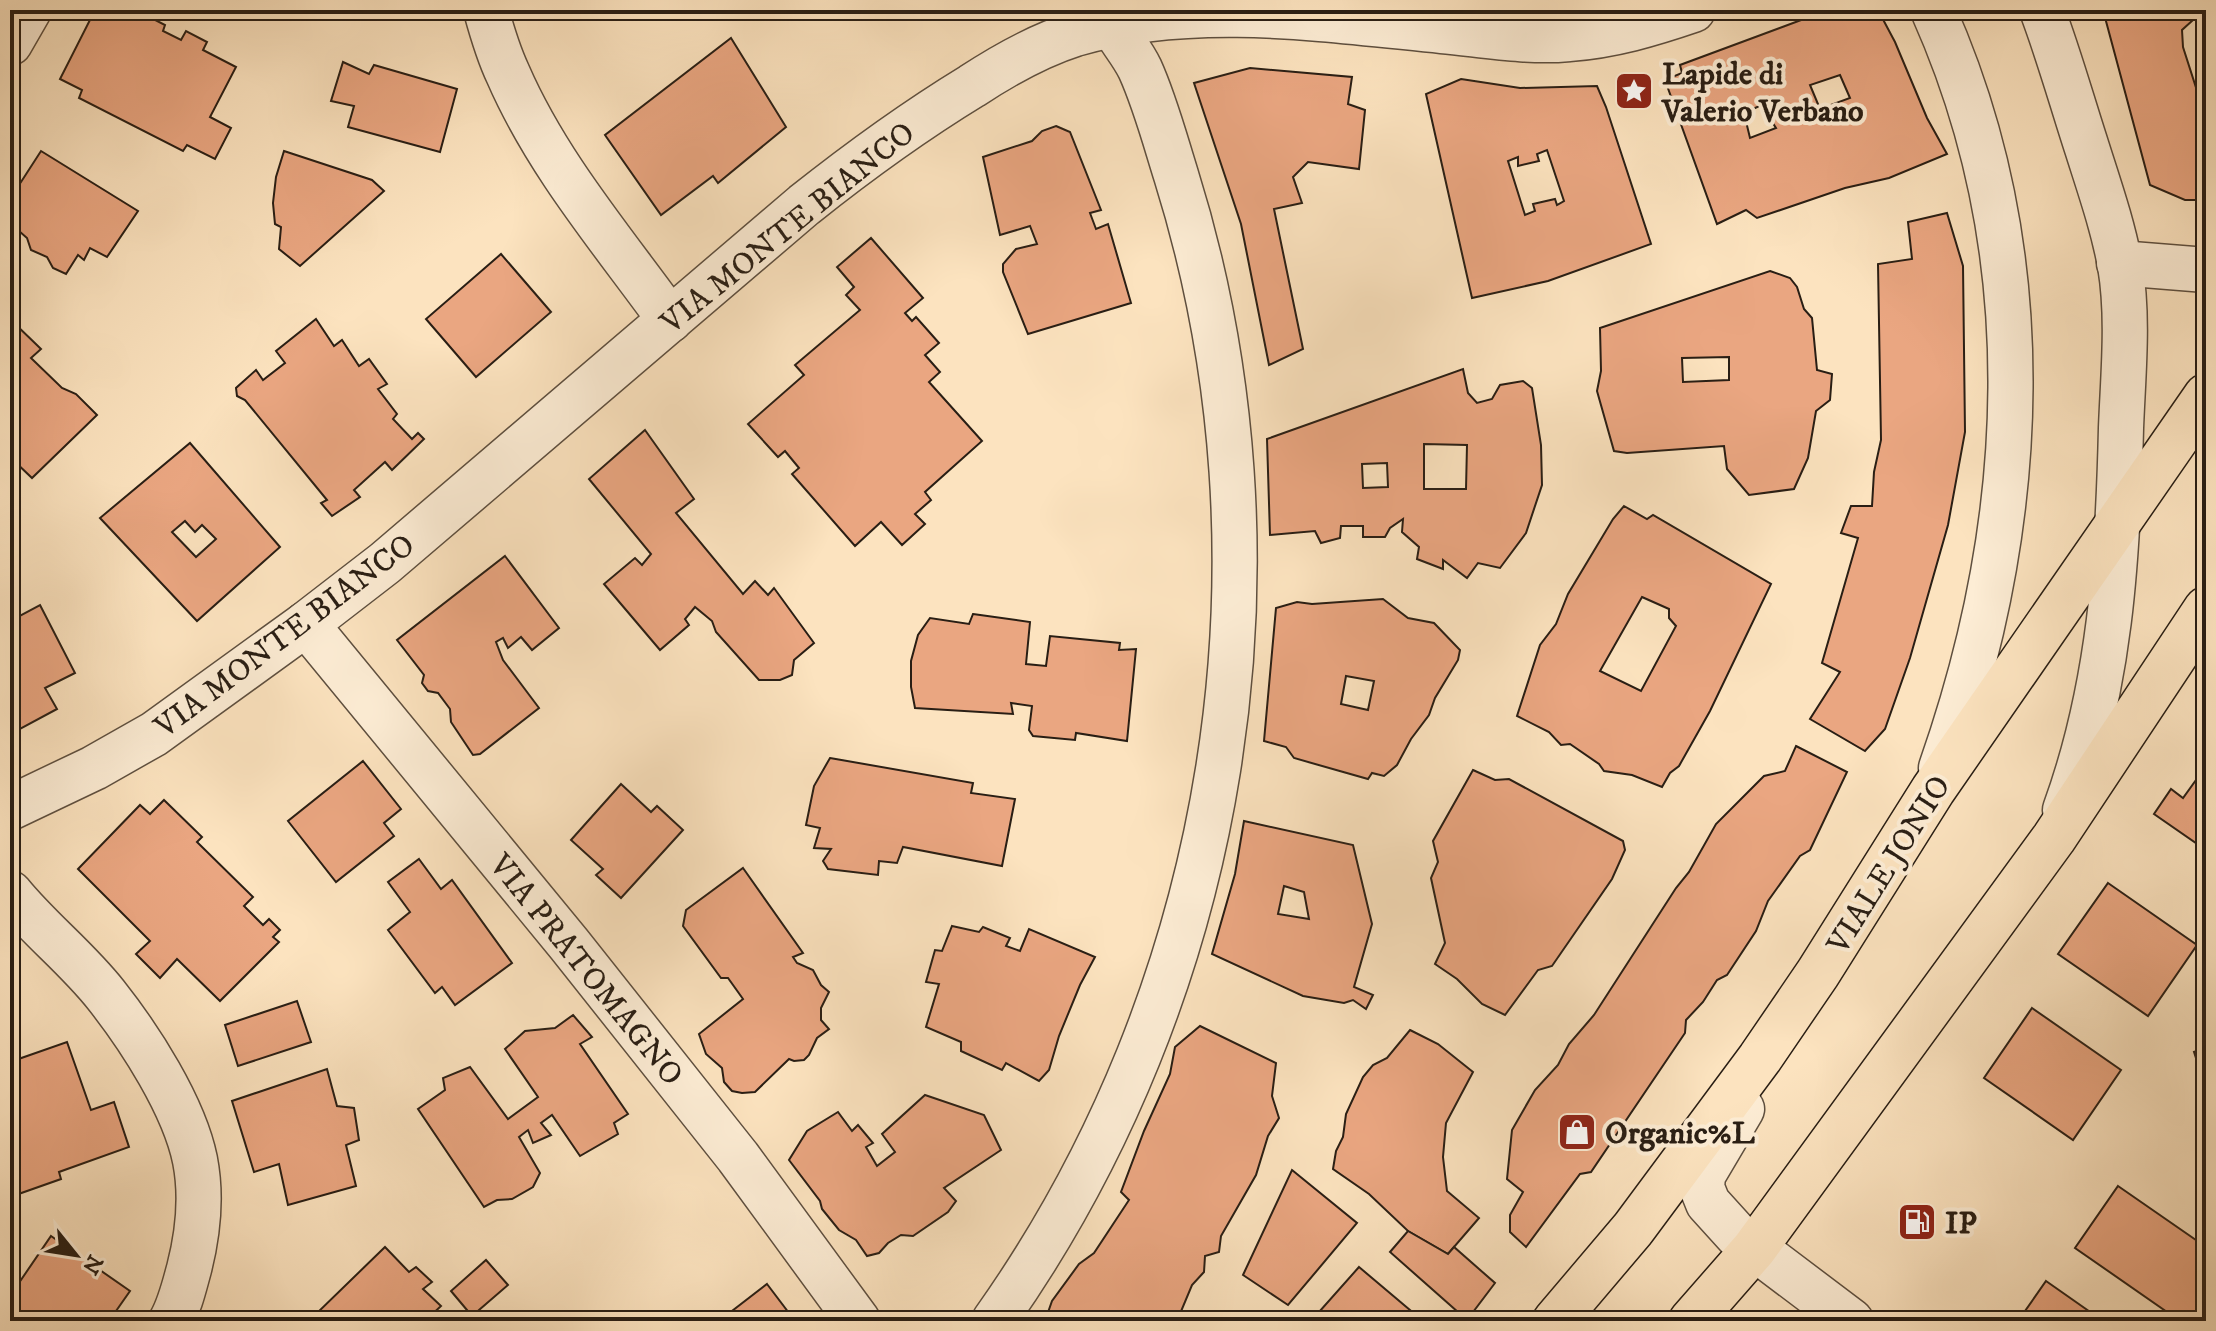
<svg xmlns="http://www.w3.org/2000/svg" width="2216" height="1331" font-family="'IM FELL DW Pica',serif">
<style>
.building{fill:#eaa681;stroke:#291e14;stroke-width:2;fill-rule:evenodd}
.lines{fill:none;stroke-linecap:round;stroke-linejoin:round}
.minor-casing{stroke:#5e4f3f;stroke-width:47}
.tertiary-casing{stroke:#5e4f3f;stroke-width:47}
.primary-casing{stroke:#291e14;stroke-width:47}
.minor{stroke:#fdedd5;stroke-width:44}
.tertiary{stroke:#fdedd5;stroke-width:44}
.primary{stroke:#fce3bf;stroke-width:44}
.labels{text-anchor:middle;stroke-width:8;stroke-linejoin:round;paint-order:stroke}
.poi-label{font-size:32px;font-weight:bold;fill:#291e14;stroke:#fdedd5;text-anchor:start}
.street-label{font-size:32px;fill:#291e14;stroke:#fdedd5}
</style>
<rect width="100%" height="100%" fill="#fce3bf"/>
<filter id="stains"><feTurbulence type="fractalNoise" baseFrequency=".0025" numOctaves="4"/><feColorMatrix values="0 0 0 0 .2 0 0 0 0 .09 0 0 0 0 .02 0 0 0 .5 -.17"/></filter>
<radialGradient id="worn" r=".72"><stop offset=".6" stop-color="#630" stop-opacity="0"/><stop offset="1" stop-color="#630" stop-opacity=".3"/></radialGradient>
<g class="building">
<polygon points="95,10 136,10 165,25 163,31 181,40 186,31 207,42 203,50 236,67 210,117 231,128 215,159 187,145 183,151 79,98 82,90 60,79"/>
<path d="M 1828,10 L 1878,10 L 1895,42 L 1927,118 L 1947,154 L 1889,178 L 1845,188 L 1757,218 L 1746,210 L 1717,224 L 1665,80 L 1682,73 L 1680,65 ZM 1840,75 L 1850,98 L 1820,109 L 1810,85 ZM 1766,103 L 1769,117 L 1776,128 L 1750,138 L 1744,113 Z"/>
<polygon points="2103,10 2206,10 2206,20 2193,20 2182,30 2183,47 2200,100 2206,100 2206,200 2185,200 2150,185"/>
<polygon points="731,38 786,127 718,183 713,176 661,215 605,135"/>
<polygon points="343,62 369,74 374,65 457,89 440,152 348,127 354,106 331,101"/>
<polygon points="1250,68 1352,77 1348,104 1365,110 1359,169 1308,162 1293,177 1302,203 1274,209 1303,349 1269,365 1241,224 1194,83"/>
<path d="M 1461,79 L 1520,88 L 1597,86 L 1606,107 L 1651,244 L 1548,281 L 1472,298 L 1426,94 ZM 1547,150 L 1564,201 L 1557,205 L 1555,199 L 1533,204 L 1535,211 L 1525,215 L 1508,161 L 1518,157 L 1518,166 L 1539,161 L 1537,154 Z"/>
<polygon points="1056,126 1070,132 1101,210 1090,213 1096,229 1108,224 1131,303 1028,334 1003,272 1003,264 1016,249 1037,244 1030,226 1000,235 983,157 1032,141 1042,131"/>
<polygon points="41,151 138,211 107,257 90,248 84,260 78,255 66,274 53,268 47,257 31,250 27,238 10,223 10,199"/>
<polygon points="284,151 372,180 384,191 300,266 279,249 281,227 275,224 273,203 276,177"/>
<polygon points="1947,213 1963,266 1965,432 1948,525 1910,658 1885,729 1865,751 1810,719 1840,672 1822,663 1858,538 1841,533 1851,506 1872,506 1874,472 1881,440 1878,264 1912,259 1908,222"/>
<polygon points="871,238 923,298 905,313 912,321 916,317 939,343 925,355 940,372 929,382 982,441 925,492 931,500 915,514 925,524 902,545 881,522 855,546 792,474 799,468 785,451 778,457 748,424 804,375 795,365 860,310 846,295 854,287 837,267"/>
<polygon points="501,254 551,312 476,377 426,319"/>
<path d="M 1770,271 L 1790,278 L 1797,287 L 1804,309 L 1812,318 L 1817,370 L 1832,374 L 1830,400 L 1816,411 L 1808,458 L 1794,489 L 1749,495 L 1727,469 L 1724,446 L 1627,453 L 1614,451 L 1597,391 L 1601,371 L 1600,328 ZM 1729,357 L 1729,380 L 1683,382 L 1682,358 Z"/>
<polygon points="10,319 41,349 31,358 62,388 76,394 97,415 32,478 10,457"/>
<polygon points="316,319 334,346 342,340 359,366 369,359 387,384 378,389 397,414 393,419 412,439 418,433 424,439 392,470 385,462 354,490 360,497 332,516 321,503 327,500 245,400 237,396 236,388 256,370 263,380 285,363 276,351"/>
<path d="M 1463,369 L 1468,393 L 1477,403 L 1492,399 L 1500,385 L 1523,381 L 1532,388 L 1541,445 L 1542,485 L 1526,533 L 1500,568 L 1478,563 L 1467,578 L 1443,560 L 1443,569 L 1417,559 L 1419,547 L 1402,532 L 1403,519 L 1390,528 L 1385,537 L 1363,537 L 1363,526 L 1341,526 L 1340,538 L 1321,543 L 1315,531 L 1270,535 L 1267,439 ZM 1424,444 L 1467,445 L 1466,489 L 1424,489 ZM 1387,463 L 1388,487 L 1363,488 L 1362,464 Z"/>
<polygon points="645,430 694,499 676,513 743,594 755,581 768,595 774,588 814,643 794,660 792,675 780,680 759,680 716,632 712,621 695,607 685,619 689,625 660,650 604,584 635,558 642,565 651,554 589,479"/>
<path d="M 190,443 L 280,547 L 197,621 L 100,518 ZM 185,521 L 195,532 L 202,525 L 216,539 L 196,557 L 172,532 Z"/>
<path d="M 1624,506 L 1647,519 L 1653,515 L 1771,584 L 1710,711 L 1679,766 L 1670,773 L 1662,787 L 1632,775 L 1604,771 L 1599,764 L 1570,744 L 1561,745 L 1549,732 L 1517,716 L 1540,645 L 1556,624 L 1568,594 L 1613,519 ZM 1642,597 L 1669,609 L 1669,618 L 1676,626 L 1641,691 L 1600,671 Z"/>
<polygon points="505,556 559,628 532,650 521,637 508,648 503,638 496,642 503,660 539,708 480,754 473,755 451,722 450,709 438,693 428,691 422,683 424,675 397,640"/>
<path d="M 1383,599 L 1408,618 L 1434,623 L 1460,650 L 1458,660 L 1435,698 L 1429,715 L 1411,739 L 1397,765 L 1384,776 L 1372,773 L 1368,779 L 1294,758 L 1286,747 L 1264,741 L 1276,608 L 1297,602 L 1312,604 ZM 1346,676 L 1374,681 L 1368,710 L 1341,704 Z"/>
<polygon points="40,605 75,673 45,688 57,709 20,729 10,709 10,621"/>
<polygon points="973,614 1030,622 1026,664 1046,666 1050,636 1120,643 1119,650 1136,649 1127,741 1076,733 1075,740 1033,736 1029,730 1032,706 1011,703 1013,714 915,708 911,687 911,661 918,635 930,618 969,624"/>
<polygon points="1796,746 1847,772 1810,850 1800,856 1768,901 1756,931 1727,975 1717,980 1703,1002 1686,1020 1685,1033 1591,1172 1580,1174 1526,1247 1510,1232 1510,1215 1523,1192 1507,1179 1512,1130 1535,1090 1558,1065 1569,1044 1594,1015 1676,888 1689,872 1716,824 1764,776 1785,771"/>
<polygon points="830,758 973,783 971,793 1015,799 1002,866 903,847 897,863 879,861 878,875 828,869 823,861 831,849 814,848 820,828 806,825 814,786"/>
<polygon points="363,761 401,809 384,823 394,836 336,882 288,821"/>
<polygon points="2206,766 2206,850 2154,814 2171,789 2183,798"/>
<polygon points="1473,770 1495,780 1509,779 1623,841 1625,850 1612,879 1552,966 1538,970 1505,1015 1482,1004 1457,979 1435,964 1445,943 1431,878 1438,862 1433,841"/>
<polygon points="621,784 651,812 657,806 683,830 621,898 596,875 603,869 571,840"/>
<polygon points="164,800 202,837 197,842 253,897 244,906 263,925 269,919 280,930 273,937 279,942 220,1001 177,959 160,978 136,954 150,941 78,869 140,805 150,814"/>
<path d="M 1244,821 L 1353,845 L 1372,924 L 1354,987 L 1373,995 L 1366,1009 L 1353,1000 L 1344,1003 L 1303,996 L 1212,954 L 1235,874 ZM 1284,886 L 1304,892 L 1309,919 L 1278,914 Z"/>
<polygon points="419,859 441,889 452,880 512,963 455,1005 442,987 435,993 388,930 410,912 388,882"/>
<polygon points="743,868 803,953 793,957 797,963 813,970 821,985 829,992 821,1008 821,1020 829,1029 817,1038 809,1055 804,1060 794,1061 789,1059 755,1092 742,1093 732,1091 724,1082 722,1068 706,1054 699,1034 743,999 728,978 721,978 683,926 686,910"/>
<polygon points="2108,883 2197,945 2148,1016 2058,954"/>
<polygon points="952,926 979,932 983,927 1010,938 1006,946 1020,951 1029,929 1095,957 1080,985 1059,1036 1049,1070 1039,1081 1006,1063 1002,1070 961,1051 961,1042 926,1027 939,984 926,982 935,950 942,951"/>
<polygon points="297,1001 311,1042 238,1066 225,1025"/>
<polygon points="2032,1008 2121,1070 2073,1140 1984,1078"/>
<polygon points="573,1015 592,1037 580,1044 628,1114 614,1123 618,1134 580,1156 552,1115 541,1123 551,1135 533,1143 528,1130 519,1137 540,1173 533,1187 512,1199 497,1200 484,1207 418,1109 445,1090 443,1078 470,1067 508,1119 538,1097 505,1049 525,1031 555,1028"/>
<polygon points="1200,1026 1276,1063 1272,1096 1279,1118 1268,1136 1256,1175 1221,1236 1219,1252 1205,1256 1204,1272 1192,1285 1177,1321 1045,1321 1052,1301 1079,1264 1094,1253 1129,1200 1121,1192 1144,1131 1170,1074 1175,1047"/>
<polygon points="1410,1030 1438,1044 1473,1072 1446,1123 1443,1157 1447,1191 1479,1218 1448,1254 1408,1231 1369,1194 1333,1169 1336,1151 1343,1137 1346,1114 1363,1077 1373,1065 1387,1058"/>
<polygon points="67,1042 91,1110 114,1102 129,1147 59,1172 61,1179 10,1197 10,1088 17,1086 10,1062"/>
<polygon points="2206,1048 2206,1089 2194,1052"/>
<polygon points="327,1069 337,1106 354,1108 359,1140 346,1145 356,1186 288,1205 279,1164 254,1172 232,1101"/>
<polygon points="925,1095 984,1115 1001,1150 944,1188 956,1201 948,1212 913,1236 901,1235 888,1243 879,1253 867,1256 856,1240 839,1230 822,1209 820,1201 789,1160 807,1131 838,1112 852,1131 858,1125 873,1143 866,1147 877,1166 895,1152 882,1134"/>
<polygon points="1292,1170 1357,1223 1288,1305 1243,1275"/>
<polygon points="2118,1186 2206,1247 2206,1321 2180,1321 2075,1248"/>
<polygon points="1408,1231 1448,1254 1454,1247 1495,1283 1467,1320 1390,1252"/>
<polygon points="51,1236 130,1291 109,1321 33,1321 10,1305 10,1296"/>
<polygon points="385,1247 409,1272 416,1267 432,1282 423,1289 441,1306 425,1321 322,1321 316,1314"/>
<polygon points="486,1260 508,1285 472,1316 451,1291"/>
<polygon points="1359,1267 1423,1321 1311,1321"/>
<polygon points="2046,1281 2103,1321 2018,1321"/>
<polygon points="767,1284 795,1321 719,1321"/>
</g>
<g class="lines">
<defs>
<g id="minor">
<path d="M 486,10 C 492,32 498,53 508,74 C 547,164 613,241 670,320"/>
<polyline points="10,43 29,10"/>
<polyline points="2119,263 2206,270"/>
<polyline points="306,624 569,944 738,1157 858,1321"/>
<path d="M 10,808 L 94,768 L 154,734 L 306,624 L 385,563 L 804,205 C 858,162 913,122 972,86 C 1004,65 1037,46 1075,34 C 1193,0 1321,19 1442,31 C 1484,35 1527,43 1569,39 C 1612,36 1652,24 1693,10"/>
<path d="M 10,893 C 39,929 77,958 106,995 C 140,1038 184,1106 195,1160 C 202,1196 198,1234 189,1269 C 184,1287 180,1305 171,1321"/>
<polyline points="1742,1109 1703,1175 1702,1188 1708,1203 1737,1235 1851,1321"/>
<path d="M 994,1321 C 1228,991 1297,561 1176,175 C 1165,140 1155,102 1140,69 C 1130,48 1113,32 1105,10"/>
</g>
<g id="tertiary">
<path d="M 1933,10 C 2042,254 2028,520 1941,768"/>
<path d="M 2042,10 C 2059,55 2072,102 2087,148 C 2099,186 2113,226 2120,265 C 2129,318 2123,375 2121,428 C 2118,559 2110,686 2065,810"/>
</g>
<g id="primary">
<polyline points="1555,1321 1633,1229 1760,1058 1818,973 1933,790 2206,396"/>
<polyline points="1691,1321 1754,1249 2054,838 2206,609"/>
</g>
</defs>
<use href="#minor" class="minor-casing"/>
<use href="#tertiary" class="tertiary-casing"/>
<use href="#primary" class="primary-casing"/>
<use href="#minor" class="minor"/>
<use href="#tertiary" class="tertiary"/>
<use href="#primary" class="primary"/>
</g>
<defs>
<symbol id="sight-square" viewBox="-11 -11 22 22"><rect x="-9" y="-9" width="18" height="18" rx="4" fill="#8f2418" stroke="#fdedd5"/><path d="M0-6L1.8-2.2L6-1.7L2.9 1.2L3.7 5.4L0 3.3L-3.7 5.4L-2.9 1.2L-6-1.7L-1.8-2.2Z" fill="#fff"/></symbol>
<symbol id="shop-square" viewBox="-11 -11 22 22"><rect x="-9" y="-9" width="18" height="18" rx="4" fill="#8f2418" stroke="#fdedd5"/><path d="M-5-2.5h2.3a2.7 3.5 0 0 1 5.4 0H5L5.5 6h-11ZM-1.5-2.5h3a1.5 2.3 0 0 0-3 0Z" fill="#fff"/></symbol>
<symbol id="fuel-square" viewBox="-11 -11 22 22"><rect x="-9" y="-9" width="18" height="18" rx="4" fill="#8f2418" stroke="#fdedd5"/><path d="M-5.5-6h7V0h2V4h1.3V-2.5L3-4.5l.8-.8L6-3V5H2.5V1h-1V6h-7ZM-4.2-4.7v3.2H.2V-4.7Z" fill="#fff"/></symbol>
</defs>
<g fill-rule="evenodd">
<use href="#sight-square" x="1612" y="69" width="44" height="44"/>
<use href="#shop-square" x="1555" y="1110" width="44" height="44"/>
<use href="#fuel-square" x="1895" y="1200" width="44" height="44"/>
</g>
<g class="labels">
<g class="poi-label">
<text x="1662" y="84">Lapide di<tspan x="1662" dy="37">Valerio Verbano</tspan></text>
<text x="1605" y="1143">Organic%L</text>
<text x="1945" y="1233">IP</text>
</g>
<g class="street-label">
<text transform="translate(787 227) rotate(-39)" y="11">VIA MONTE BIANCO</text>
<text transform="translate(284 635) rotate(-37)" y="11">VIA MONTE BIANCO</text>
<text transform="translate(1888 864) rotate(-58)" y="11">VIALE JONIO</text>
<text transform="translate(587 969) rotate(51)" y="11">VIA PRATOMAGNO</text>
</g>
</g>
<rect width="2216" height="1331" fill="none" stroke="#fce3bf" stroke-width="40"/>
<rect x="12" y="12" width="2192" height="1307" fill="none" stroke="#291e14" stroke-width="4"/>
<rect x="20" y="20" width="2176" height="1291" fill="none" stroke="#291e14" stroke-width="2"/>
<g transform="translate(76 1255) rotate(120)" stroke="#fdedd5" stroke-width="6" paint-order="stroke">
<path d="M0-6L14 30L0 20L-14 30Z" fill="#291e14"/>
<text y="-12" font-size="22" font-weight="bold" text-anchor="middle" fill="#291e14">N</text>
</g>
<rect width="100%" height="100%" filter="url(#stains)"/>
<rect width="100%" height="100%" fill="url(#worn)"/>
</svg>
